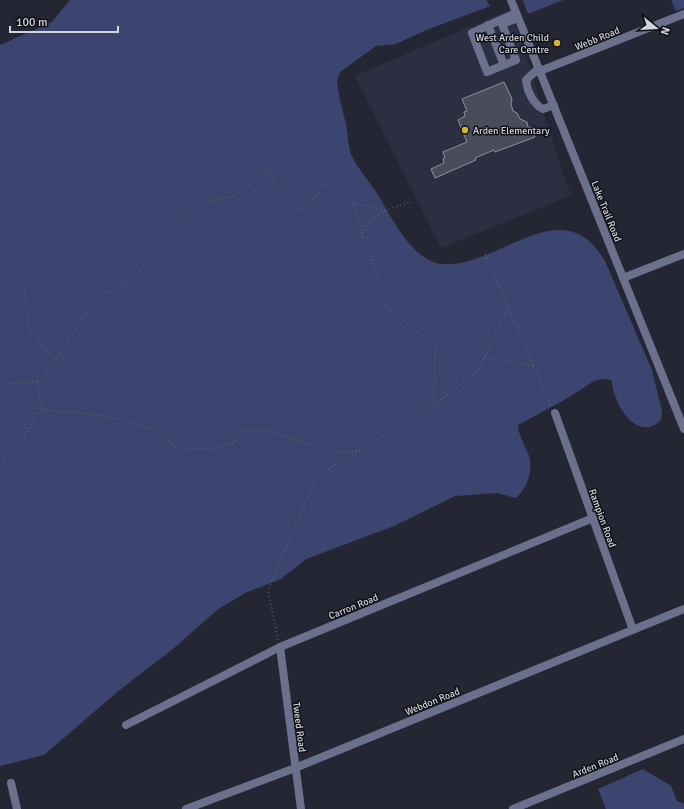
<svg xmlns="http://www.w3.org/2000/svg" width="684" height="809" font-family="Signika,sans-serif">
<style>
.built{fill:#2b2f41}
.green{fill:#3c4570}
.building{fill:#494d5a;stroke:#8d91a0}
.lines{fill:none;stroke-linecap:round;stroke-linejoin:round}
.path{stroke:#5f616c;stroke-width:1.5;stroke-dasharray:1 3;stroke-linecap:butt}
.minor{stroke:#6b718c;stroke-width:8}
.tertiary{stroke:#6b718c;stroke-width:8}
.poi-dot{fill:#d6b534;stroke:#0f1015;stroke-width:1.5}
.labels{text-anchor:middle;stroke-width:3;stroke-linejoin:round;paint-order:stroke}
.poi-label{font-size:10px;fill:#d2d4dc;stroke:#0f1015;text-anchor:end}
.street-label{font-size:10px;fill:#d2d4dc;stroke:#0f1015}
</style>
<rect width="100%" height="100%" fill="#242733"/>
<polygon class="built" points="511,9 566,183 572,195 441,248 355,76"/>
<g class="green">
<path d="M 70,0 L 486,0 L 490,6 L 424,31 L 396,44 L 376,46 L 340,72 L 337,80 L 338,89 C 340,101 343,112 346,124 C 348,134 348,146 351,154 C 357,168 368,180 376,192 C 391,215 411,261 442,264 C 499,269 562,187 605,261 L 652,370 L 662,411 L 661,420 C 642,439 623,417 616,398 C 613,392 613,386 611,380 L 603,379 L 594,381 L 566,399 L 518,425 C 519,436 523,442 527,451 C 535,467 528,488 516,498 L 497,493 L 455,496 L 394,526 L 306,559 L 281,579 L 245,593 L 217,610 L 174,648 L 116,693 L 44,755 L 0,766 L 0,45 L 52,22 Z"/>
<polygon points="523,0 563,0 528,14"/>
<polygon points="671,0 684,0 684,8 676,11"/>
<polygon points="643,769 671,786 677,801 684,804 684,809 606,809 598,789"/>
</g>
<polygon class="building" points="504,82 512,99 511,104 513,111 517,113 520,119 527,122 528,127 532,128 535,137 495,152 494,150 475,158 476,160 435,178 431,169 444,163 443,159 445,158 443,152 467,142 458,120 465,116 464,112 467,111 462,99"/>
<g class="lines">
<g class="path">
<polyline points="353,203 387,211"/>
<path d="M 362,233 C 377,213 388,208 412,202"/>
<polyline points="485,254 551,406"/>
<polyline points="24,289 30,330 55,360"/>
<polyline points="485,357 534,367"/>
<polyline points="37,381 40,401 45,411"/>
<polyline points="0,384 42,381 95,300 133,279 163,240 193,209 208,201 233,196 268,171 286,200 300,210 317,195 323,182 340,196 352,203 386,306 435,346 434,405"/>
<path d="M 0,466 C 19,451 27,437 34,414 L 50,410 L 106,416 L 156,430 L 176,448 L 211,449 L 235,442 L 239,430 L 269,431 L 339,453 L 357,451"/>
<polyline points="278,640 268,590 317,476 434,405 478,371 508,308"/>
</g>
<g class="minor">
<polyline points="516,13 472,33 487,72 516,60 502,24 518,18"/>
<polyline points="488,25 504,65"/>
<path d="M 539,68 L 526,80 C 527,91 533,104 543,109 L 554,105"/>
<polyline points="540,71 684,14"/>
<polyline points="623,278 684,254"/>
<polyline points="555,413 633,630"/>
<polyline points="280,647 301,809"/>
<polyline points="126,725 280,647 593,518"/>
<polyline points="11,783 17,809"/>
<polyline points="186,809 295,768 684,609"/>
<polyline points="513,809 684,739"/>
</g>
<polyline class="tertiary" points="511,0 684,429"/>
</g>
<g class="poi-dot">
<circle cx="557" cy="43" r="4"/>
<circle cx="465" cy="130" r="4"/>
</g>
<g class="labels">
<g class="poi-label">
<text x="549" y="41">West Arden Child<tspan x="549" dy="12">Care Centre</tspan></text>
<text x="473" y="134" text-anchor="start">Arden Elementary</text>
</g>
<g class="street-label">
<text transform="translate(597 38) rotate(-22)" y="4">Webb Road</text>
<text transform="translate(607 211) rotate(68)" y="4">Lake Trail Road</text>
<text transform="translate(603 518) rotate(70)" y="4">Rampion Road</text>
<text transform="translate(353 606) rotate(-22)" y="4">Carron Road</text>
<text transform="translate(432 701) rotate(-22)" y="4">Webdon Road</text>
<text transform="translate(300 727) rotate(83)" y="4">Tweed Road</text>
<text transform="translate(595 765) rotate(-22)" y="4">Arden Road</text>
</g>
</g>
<g transform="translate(656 28) rotate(108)" stroke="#0f1015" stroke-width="3" paint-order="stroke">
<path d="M0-3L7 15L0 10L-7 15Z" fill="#d2d4dc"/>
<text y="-6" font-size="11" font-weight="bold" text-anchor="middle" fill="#d2d4dc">N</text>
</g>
<path d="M10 26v6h108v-6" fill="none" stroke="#d2d4dc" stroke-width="2"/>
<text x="16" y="26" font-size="12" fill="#d2d4dc" stroke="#0f1015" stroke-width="3" paint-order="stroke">100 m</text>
</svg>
